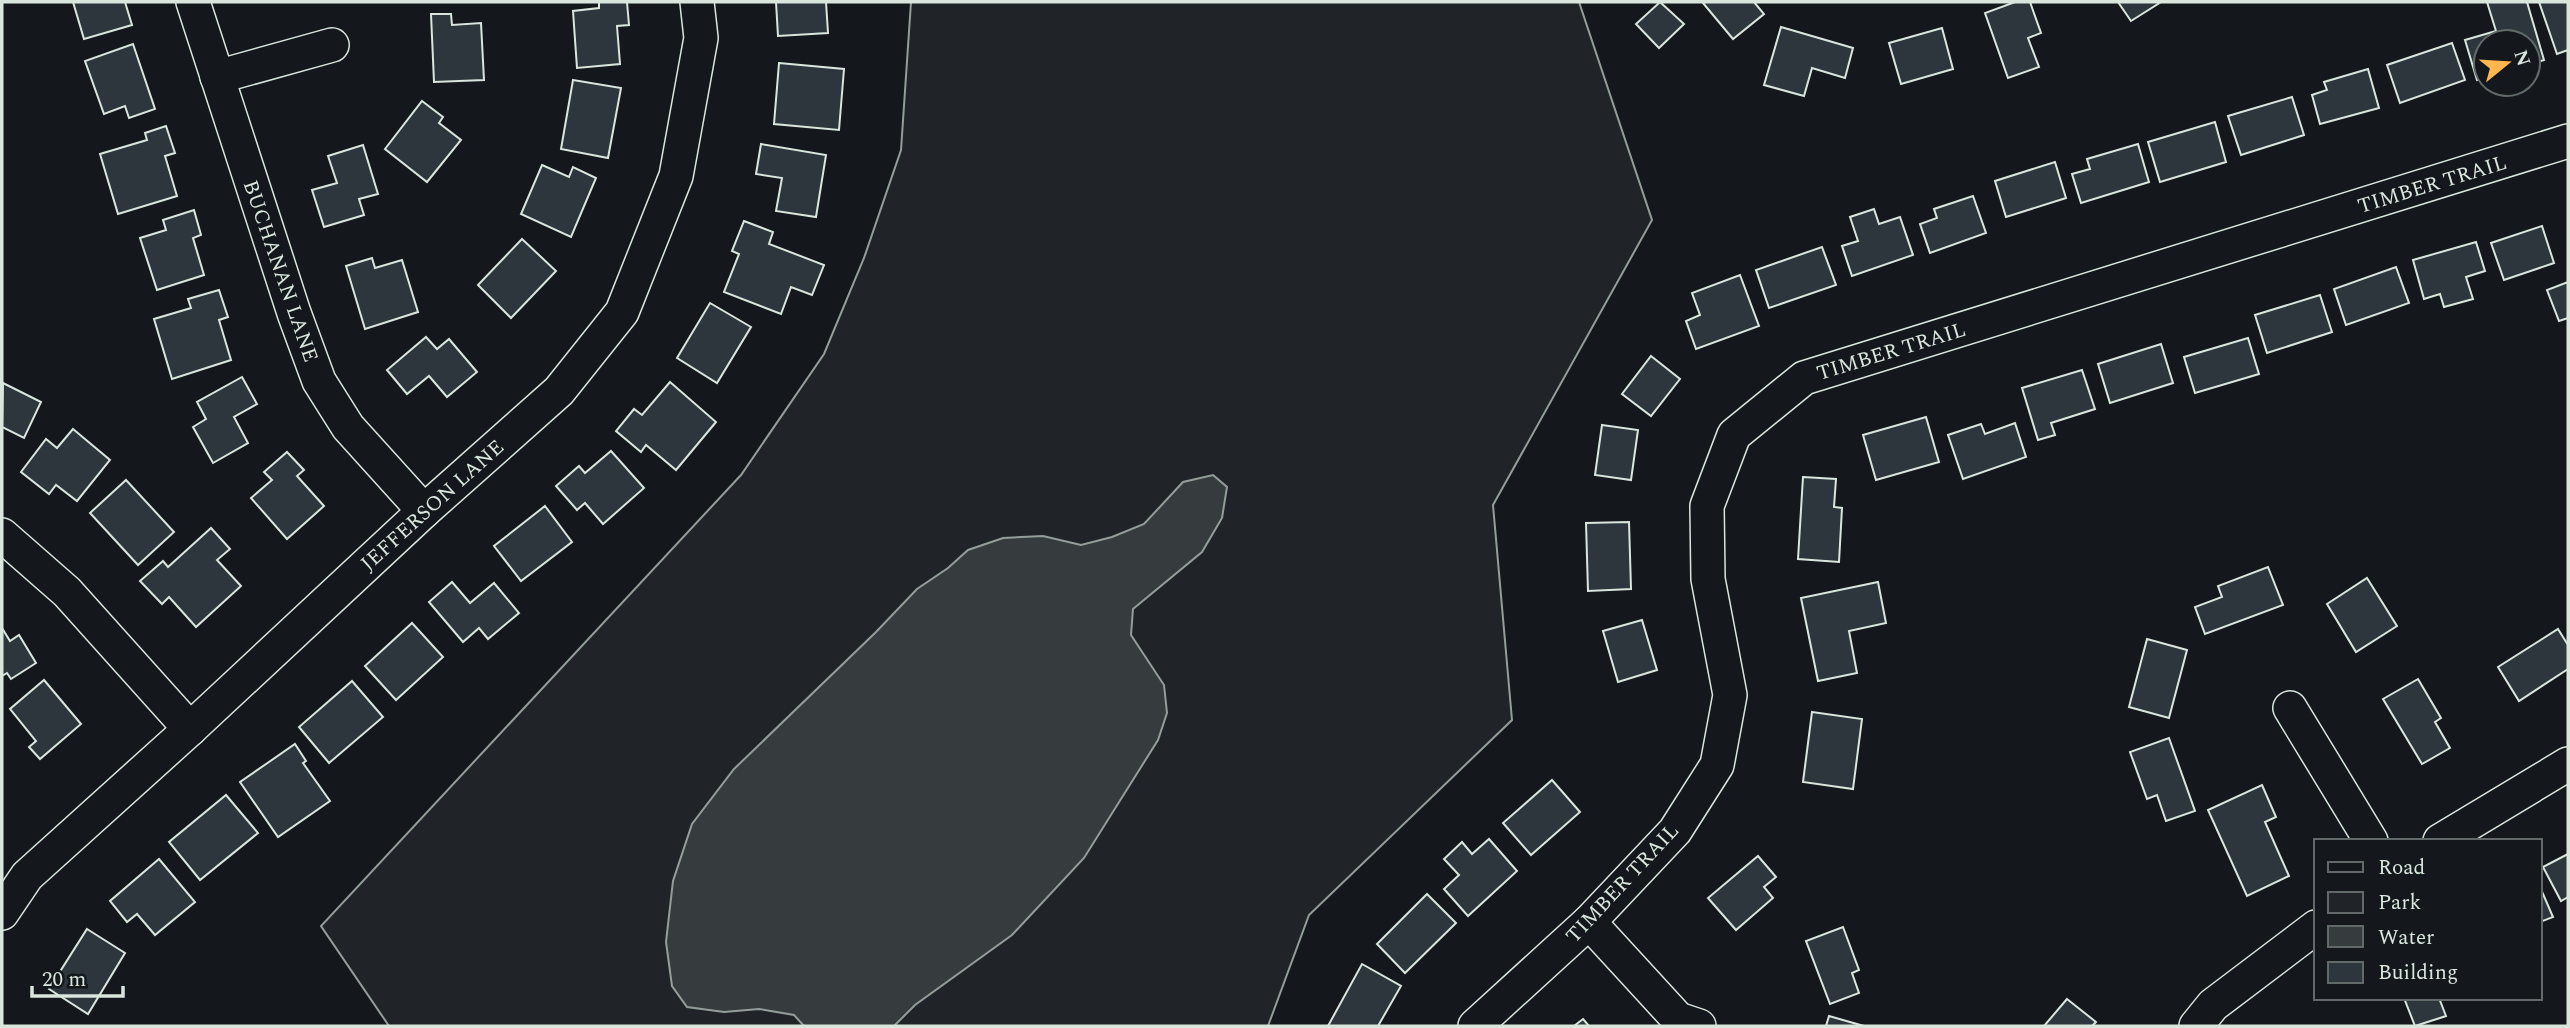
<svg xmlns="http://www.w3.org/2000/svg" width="2570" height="1028" font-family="Spectral,serif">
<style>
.green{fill:#202428;stroke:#939e99;stroke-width:2}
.water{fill:#363b3e;stroke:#939e99;stroke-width:2}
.building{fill:#2c363c;stroke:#d8e6dc;stroke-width:2}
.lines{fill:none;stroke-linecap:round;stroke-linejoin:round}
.minor-casing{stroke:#d8e6dc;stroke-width:36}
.minor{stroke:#14181c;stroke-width:33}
.labels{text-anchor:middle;stroke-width:5;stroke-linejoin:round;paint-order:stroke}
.street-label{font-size:21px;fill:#d8e6dc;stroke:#14181c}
</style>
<rect width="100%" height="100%" fill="#14181c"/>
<polygon class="green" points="911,2 1579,2 1652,220 1493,505 1512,720 1309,915 1268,1026 389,1026 321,926 741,475 824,354 864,258 901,150"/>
<polygon class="water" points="1213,475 1227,487 1222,518 1202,552 1133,609 1131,635 1164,685 1167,713 1158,740 1084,858 1012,935 915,1005 894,1026 804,1026 794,1015 759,1009 724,1012 687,1007 672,986 666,942 673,881 692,824 734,769 876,632 917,589 948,568 968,550 1003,538 1043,536 1081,545 1112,537 1144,524 1183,482"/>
<g class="building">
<polygon points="73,2 125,2 132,25 84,39"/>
<polygon points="599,2 627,2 629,25 617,26 620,64 577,68 573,11 599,8"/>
<polygon points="776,2 826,2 828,33 778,36"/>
<polygon points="1660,2 1684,24 1659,48 1636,24"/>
<polygon points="1705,2 1754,2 1764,14 1733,39 1703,3"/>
<polygon points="2015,2 2030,2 2041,33 2028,38 2039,67 2008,78 1985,13"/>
<polygon points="2118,2 2161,2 2131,21"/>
<polygon points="2487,2 2527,2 2544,60 2528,65 2528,42 2486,42 2486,78 2477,80 2465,40 2496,31"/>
<polygon points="2539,2 2568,2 2568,50 2557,54"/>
<polygon points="431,14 451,14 452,25 481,23 484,80 434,82"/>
<polygon points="1781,27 1853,48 1845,78 1812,68 1804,96 1764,85"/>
<polygon points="1942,28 1953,69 1901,84 1889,43"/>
<polygon points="2452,43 2465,80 2400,103 2387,65"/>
<polygon points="133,44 155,109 129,118 125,106 104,114 85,61"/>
<polygon points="779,63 844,69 839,130 774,124"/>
<polygon points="2368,69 2379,108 2320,124 2312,95 2327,90 2324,82"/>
<polygon points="573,80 621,88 608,158 561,149"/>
<polygon points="2292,97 2304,135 2241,155 2228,116"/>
<polygon points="422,101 443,117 439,123 461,140 427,182 385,149"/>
<polygon points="2215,122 2226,162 2160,182 2148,142"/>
<polygon points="166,126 175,153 165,156 177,196 118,214 100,154 147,140 145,133"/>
<polygon points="761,144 826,155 816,217 776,211 782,178 756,174"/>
<polygon points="2138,144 2149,182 2081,203 2072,174 2090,169 2087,159"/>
<polygon points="363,145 378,194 359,199 364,215 324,227 312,190 337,183 328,156"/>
<polygon points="2055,162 2066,198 2006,217 1995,181"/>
<polygon points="542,165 569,177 573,167 596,178 571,237 521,214"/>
<polygon points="1973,196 1986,233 1930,253 1920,224 1937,218 1934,209"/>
<polygon points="1874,209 1879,224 1900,217 1913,255 1852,276 1842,246 1858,241 1850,217"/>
<polygon points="194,210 201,235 193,238 204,275 157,290 140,238 166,230 163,220"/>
<polygon points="744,221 773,232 769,244 824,265 812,295 791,287 781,314 724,292 739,254 732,251"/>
<polygon points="2542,226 2554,263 2504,280 2491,243"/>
<polygon points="522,239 556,271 511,318 478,285"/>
<polygon points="2476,242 2485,271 2466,277 2473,299 2444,307 2440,294 2424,299 2413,260"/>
<polygon points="1822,247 1836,285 1769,308 1756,270"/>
<polygon points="372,258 375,268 402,260 418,312 365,329 346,266"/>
<polygon points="2396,267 2409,303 2346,325 2334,289"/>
<polygon points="1740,275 1759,326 1696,349 1686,321 1700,315 1692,293"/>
<polygon points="2568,282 2568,318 2559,321 2547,290"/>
<polygon points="219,290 228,317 219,320 231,360 172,379 154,319 191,308 188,299"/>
<polygon points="2320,295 2332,332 2267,353 2255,315"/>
<polygon points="710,303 751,327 717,383 677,358"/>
<polygon points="426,337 437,349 449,339 477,372 447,397 429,376 407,394 387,370"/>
<polygon points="2248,338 2259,374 2195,393 2184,357"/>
<polygon points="2161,344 2173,383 2110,403 2098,364"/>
<polygon points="1651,356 1680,379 1651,416 1622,394"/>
<polygon points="2082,370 2095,409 2051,423 2055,435 2038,440 2022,388"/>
<polygon points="242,377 257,404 234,417 248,443 213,463 193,427 206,419 197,402"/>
<polygon points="670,382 716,422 676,470 646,445 641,452 616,431 634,409 642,415"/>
<polygon points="3,383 41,402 24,438 2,427"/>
<polygon points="1926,417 1939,462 1876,480 1863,435"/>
<polygon points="2015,423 2026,457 1963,479 1948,435 1981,424 1985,434"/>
<polygon points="1602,425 1638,430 1631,480 1595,475"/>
<polygon points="73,429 110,460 77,501 56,485 49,494 21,472 46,439 57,448"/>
<polygon points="611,451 644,488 603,524 585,503 577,510 556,486 579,466 585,473"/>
<polygon points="287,452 304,470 297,476 324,506 287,539 251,498 272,480 264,472"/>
<polygon points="1803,477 1836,479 1834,507 1842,508 1839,562 1798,559"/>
<polygon points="126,480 174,532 138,565 90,513"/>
<polygon points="545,506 572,542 521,581 494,546"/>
<polygon points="1629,522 1631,589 1588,591 1586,523"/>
<polygon points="211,528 230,549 217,560 241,586 196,627 169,597 162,604 140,581 163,561 168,567"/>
<polygon points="2268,567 2283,605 2205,634 2195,607 2222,597 2218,586"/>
<polygon points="2367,578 2397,626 2356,652 2327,604"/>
<polygon points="452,582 470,603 494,583 519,613 488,639 479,628 463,642 429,602"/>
<polygon points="1878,582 1886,623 1849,631 1857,673 1818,681 1801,598"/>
<polygon points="1642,620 1657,670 1618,682 1603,631"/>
<polygon points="412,623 443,657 396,700 365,666"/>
<polygon points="2,628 10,641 19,635 36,663 11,679 7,673 2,676"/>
<polygon points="2558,629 2568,645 2568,669 2519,701 2498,667"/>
<polygon points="2147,639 2187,650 2169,718 2129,707"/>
<polygon points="2418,679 2441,718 2435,722 2450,748 2422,764 2383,699"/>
<polygon points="44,680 81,724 40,759 29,747 36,741 10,709"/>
<polygon points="352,681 383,717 329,763 299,727"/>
<polygon points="1812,712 1862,719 1853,789 1803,782"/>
<polygon points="2169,738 2195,811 2166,821 2157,795 2147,799 2130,752"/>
<polygon points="295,744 306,761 303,763 330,801 278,837 240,782"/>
<polygon points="1552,780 1580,812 1531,855 1503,823"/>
<polygon points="2262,785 2276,817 2265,822 2289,876 2247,896 2208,810"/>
<polygon points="226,795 258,833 200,880 169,842"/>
<polygon points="1489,839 1517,871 1468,916 1444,889 1459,875 1444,859 1462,842 1472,854"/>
<polygon points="2568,854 2568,897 2561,901 2543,867"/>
<polygon points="1758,856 1776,877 1764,887 1773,898 1736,930 1708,898"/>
<polygon points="159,859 195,902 155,935 137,914 127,922 110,901"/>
<polygon points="2540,887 2553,917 2540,922"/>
<polygon points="1427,894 1456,923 1405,973 1377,944"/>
<polygon points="1843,927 1859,970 1852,973 1859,993 1830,1004 1806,941"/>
<polygon points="87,929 125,953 88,1014 49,989"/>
<polygon points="1362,964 1401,986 1378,1026 1328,1026"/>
<polygon points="2404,998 2439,998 2446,1016 2415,1026"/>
<polygon points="2067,999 2096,1022 2092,1026 2044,1026"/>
<polygon points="1829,1016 1864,1026 1826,1026"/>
<polygon points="1583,1019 1589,1026 1574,1026"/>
</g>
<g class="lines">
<defs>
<g id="minor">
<polyline points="193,2 294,313 319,381 348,427 424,511"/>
<polyline points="217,77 332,45"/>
<polyline points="2,535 67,592 190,729"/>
<polyline points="2290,708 2371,841"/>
<polyline points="2440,841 2568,764"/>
<polyline points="2,913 27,876 190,729 424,511 559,391 622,312 676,176 701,38 697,2"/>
<polyline points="1589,922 1678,1019 1699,1026"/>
<polyline points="1475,1026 1589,922 1675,831 1717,765 1730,695 1708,579 1707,506 1734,435 1804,378 2568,141"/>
<polyline points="2196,1026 2213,1005 2316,927"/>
</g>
</defs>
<use href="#minor" class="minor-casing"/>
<use href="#minor" class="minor"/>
</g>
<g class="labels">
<g class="street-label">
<text transform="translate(2432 184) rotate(-17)" y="7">TIMBER TRAIL</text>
<text transform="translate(281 271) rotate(71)" y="7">BUCHANAN LANE</text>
<text transform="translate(1891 351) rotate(-17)" y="7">TIMBER TRAIL</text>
<text transform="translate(432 505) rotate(-42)" y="7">JEFFERSON LANE</text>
<text transform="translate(1622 883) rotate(-47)" y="7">TIMBER TRAIL</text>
</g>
</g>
<rect width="2570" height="1028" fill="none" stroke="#d8e6dc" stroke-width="7"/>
<rect x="2314" y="839" width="228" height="161" fill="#14181c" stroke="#626a69" stroke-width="2"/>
<rect x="2328" y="862" width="35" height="10" fill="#14181c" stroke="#626a69" stroke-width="2"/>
<text x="2378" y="874" font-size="21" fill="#d8e6dc">Road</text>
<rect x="2328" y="892" width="35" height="21" fill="#202428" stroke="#626a69" stroke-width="2"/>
<text x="2378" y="909" font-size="21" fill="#d8e6dc">Park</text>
<rect x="2328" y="926" width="35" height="21" fill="#363b3e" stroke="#626a69" stroke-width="2"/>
<text x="2378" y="944" font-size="21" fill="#d8e6dc">Water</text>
<rect x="2328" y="962" width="35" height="21" fill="#2c363c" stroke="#626a69" stroke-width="2"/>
<text x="2378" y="979" font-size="21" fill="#d8e6dc">Building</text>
<g transform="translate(2507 63) rotate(72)"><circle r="33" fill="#14181c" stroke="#626a69" stroke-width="2"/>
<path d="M0-5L12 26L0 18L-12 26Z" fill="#ffb74d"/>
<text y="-10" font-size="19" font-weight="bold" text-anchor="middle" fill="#d8e6dc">N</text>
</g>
<path d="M32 986v10h91v-10" fill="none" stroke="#d8e6dc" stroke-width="3.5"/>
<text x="42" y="986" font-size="21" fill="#d8e6dc" stroke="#14181c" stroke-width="5" paint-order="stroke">20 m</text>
</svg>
